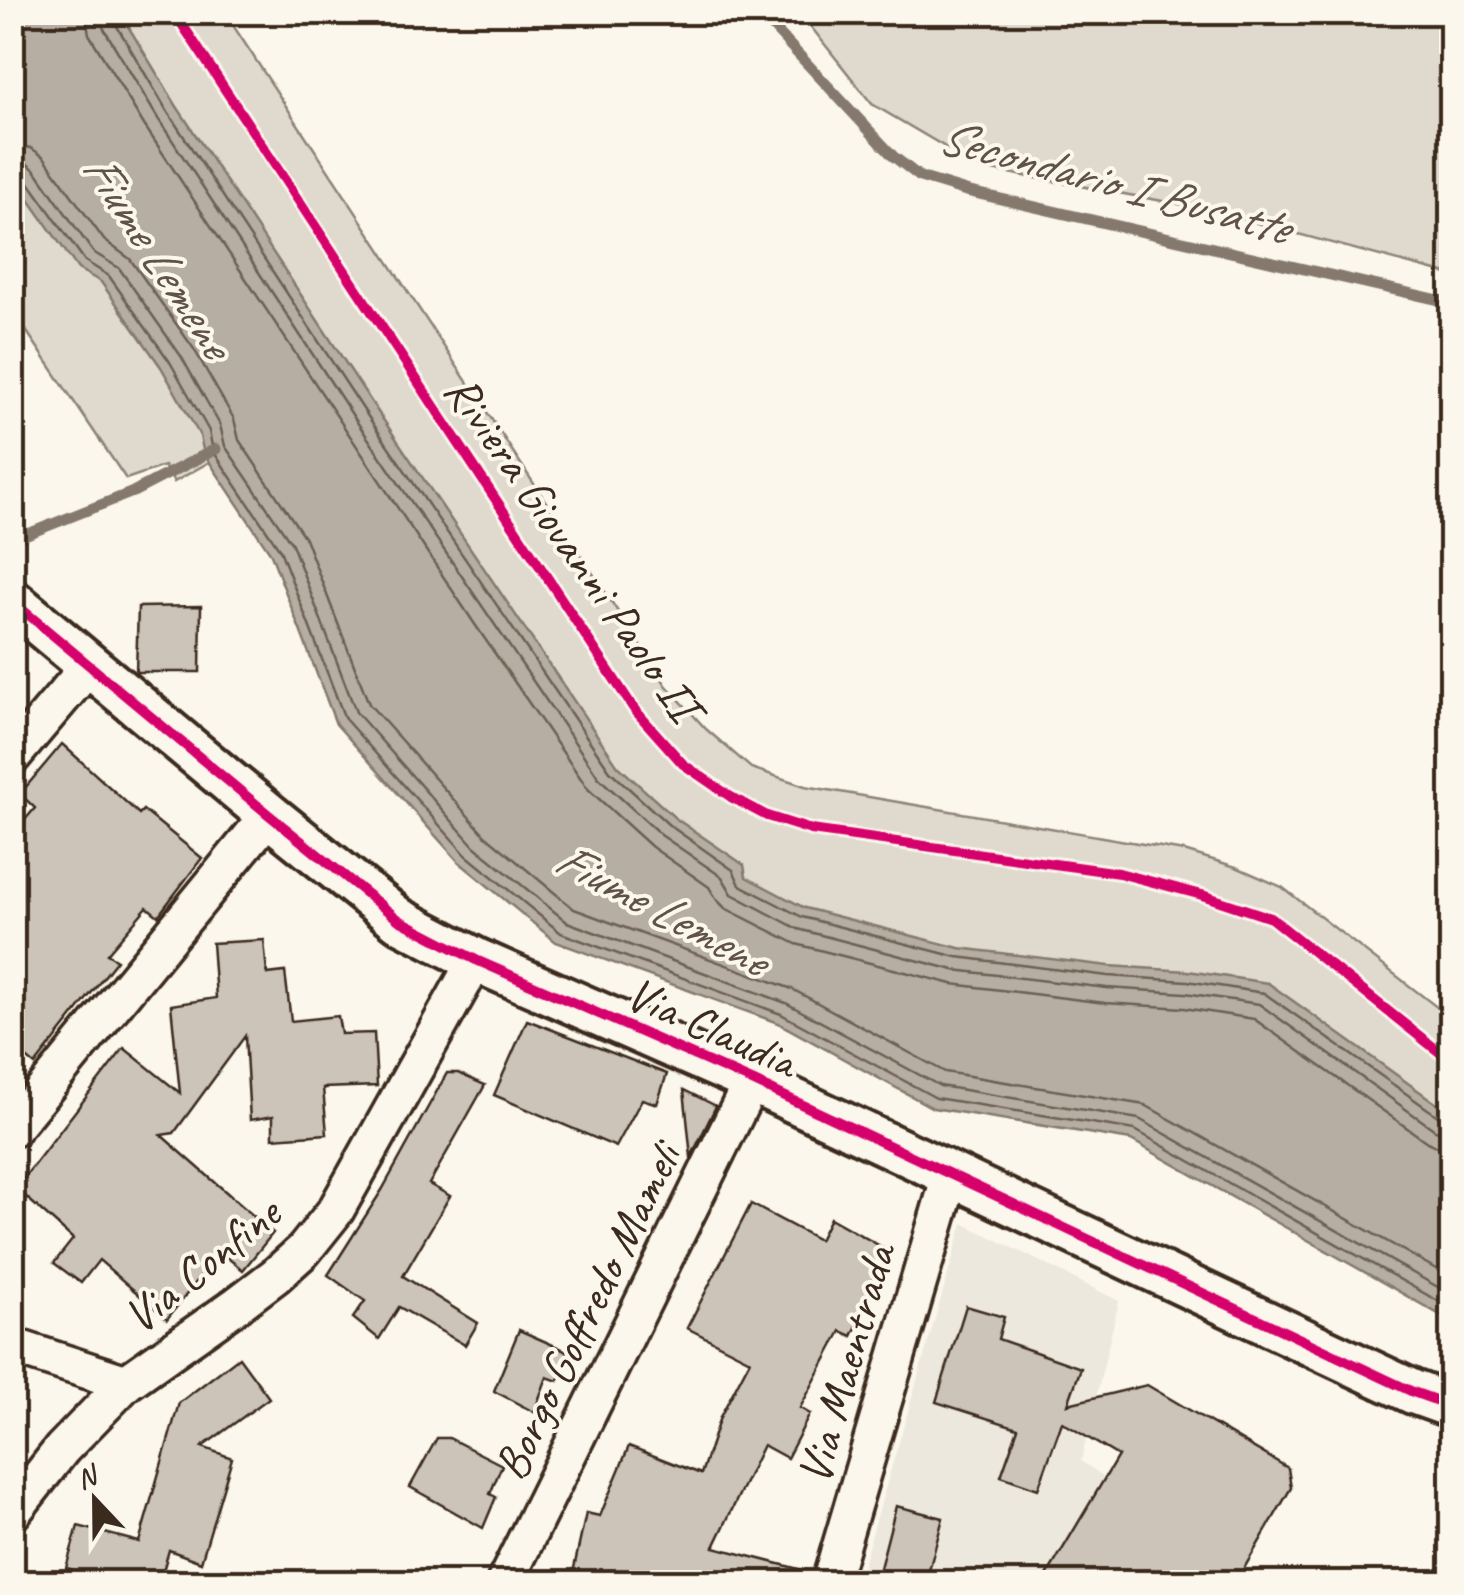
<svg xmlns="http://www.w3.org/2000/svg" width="1464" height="1595" font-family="Caveat,sans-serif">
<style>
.built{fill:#ede8dd}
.green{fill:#dfd9ce;stroke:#8d8276;stroke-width:2.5}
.water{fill:#b6aea2;stroke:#85796d;stroke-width:2.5}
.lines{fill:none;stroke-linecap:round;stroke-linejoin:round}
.shore{stroke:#6c5f53;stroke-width:2.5}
.stream{stroke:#85796d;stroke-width:11}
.building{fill:#ccc4b9;stroke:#3b2a1e;stroke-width:2.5}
.minor-casing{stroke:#3b2a1e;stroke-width:42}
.tertiary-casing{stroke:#3b2a1e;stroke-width:50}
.minor{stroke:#fbf7ec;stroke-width:35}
.tertiary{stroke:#fbf7ec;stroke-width:42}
.cycleway-casing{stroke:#fbf7ec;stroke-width:16}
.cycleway{stroke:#d6006c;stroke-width:10}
.labels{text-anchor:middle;stroke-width:8;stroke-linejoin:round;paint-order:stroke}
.street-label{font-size:48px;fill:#3b2a1e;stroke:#fbf7ec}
.water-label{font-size:50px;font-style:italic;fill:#605246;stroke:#fbf7ec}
</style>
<rect width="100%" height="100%" fill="#fbf7ec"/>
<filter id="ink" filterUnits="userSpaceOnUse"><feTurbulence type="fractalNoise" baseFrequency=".01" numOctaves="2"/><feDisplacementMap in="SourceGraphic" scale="20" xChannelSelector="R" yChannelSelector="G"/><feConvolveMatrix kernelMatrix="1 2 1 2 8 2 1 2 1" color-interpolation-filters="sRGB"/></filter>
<g filter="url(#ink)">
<polygon class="built" points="963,1223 1119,1301 1081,1461 1218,1555 1281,1582 858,1582"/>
<g class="green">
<polygon points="12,13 225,13 666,685 706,729 751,768 805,786 1184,851 1236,867 1282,887 1451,1018 1451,1271 1134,1070 855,1046 250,439 174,482 164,466 126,479 13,311"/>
<polygon points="800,13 1451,13 1451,275 1201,208 981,168 872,104"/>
</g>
<polygon class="water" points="12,13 120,13 176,105 376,409 618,766 675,818 744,865 746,877 805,908 959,948 1109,966 1188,971 1268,983 1451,1114 1451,1321 1131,1140 933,1108 778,1023 556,942 459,862 336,724 271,554 204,454 200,436 161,367 101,282 78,269 13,177"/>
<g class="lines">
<g class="shore">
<polyline points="85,12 89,34 144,125 474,623 588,789 652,847 709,887 717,900 725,908 796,944 952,984 1105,1003 1184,1008 1254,1019 1427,1142 1438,1147 1452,1149"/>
<polyline points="100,12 103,27 157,117 357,422 599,778 661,835 722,877 732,894 798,929 954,970 1107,988 1185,993 1259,1004 1435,1130 1452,1134"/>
<polyline points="112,12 114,21 167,111 367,415 610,771 669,825 733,870 740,885 802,917 957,957 1108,976 1187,981 1264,993 1442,1119 1452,1121"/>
<polyline points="12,145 31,148 44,157 104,240 130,259 194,349 234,419 239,440 305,538 369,704 485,835 574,909 792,989 945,1072 1145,1105 1452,1278"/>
<polyline points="12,160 25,162 35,170 93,252 119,268 181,356 220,425 225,446 292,544 356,712 474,846 567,922 786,1003 940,1086 1139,1119 1452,1295"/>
<polyline points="12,173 19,173 25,177 85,261 109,276 170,362 209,431 213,451 280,550 345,719 466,855 561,933 781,1014 936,1098 1135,1130 1452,1309"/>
</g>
<g class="stream">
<polyline points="759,12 893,156 920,177 966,191 1452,303"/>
<polyline points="20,537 133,492 216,449"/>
</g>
</g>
<g class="building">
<polygon points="201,606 200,672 136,672 138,607"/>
<polygon points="62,744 139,814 143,810 202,858 158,916 147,907 107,954 117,960 35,1065 12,1046 12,835 35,808 20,794"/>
<polygon points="264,940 267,974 285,972 291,1021 338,1016 341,1034 374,1033 377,1086 323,1088 327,1134 273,1138 273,1116 250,1120 245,1036 174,1133 161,1135 273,1233 243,1270 220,1252 167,1319 99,1260 81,1283 54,1263 73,1239 16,1188 124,1048 180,1093 171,1005 216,998 212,943"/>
<polygon points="527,1020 667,1074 657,1104 642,1099 616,1147 494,1095"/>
<polygon points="447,1073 458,1073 485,1085 429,1184 450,1196 403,1276 478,1323 465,1345 399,1307 379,1339 353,1318 365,1301 328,1275 382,1190"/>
<polygon points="684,1090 716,1106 691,1157"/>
<polygon points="751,1204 819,1240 830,1218 889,1251 868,1287 875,1288 852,1336 841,1331 800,1408 810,1414 787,1458 763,1445 714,1547 810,1572 808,1582 571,1582 586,1513 600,1516 629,1446 701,1474 720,1417 750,1360 687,1328"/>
<polygon points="966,1306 1004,1317 998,1339 1081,1368 1068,1404 1147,1385 1288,1468 1291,1488 1236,1582 1043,1582 1118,1456 1062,1422 1038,1489 1001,1476 1018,1428 936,1402"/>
<polygon points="519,1330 569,1352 558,1381 547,1377 534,1412 494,1391"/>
<polygon points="239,1357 269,1398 202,1447 232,1458 201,1562 169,1550 160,1582 118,1582 66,1568 78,1526 139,1542 179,1403"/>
<polygon points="437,1438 449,1438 502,1465 490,1494 496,1497 483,1528 410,1487"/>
<polygon points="896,1506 943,1518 926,1582 879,1572"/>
</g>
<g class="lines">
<defs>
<g id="minor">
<polyline points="12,757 89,666"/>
<polyline points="12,1129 269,815"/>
<polyline points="12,1346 126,1383"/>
<polyline points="12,1513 62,1449 126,1383 238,1304 275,1276 304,1250 336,1210 476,960"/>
<polyline points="505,1582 752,1081"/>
<polyline points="830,1582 951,1173"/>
</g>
<polyline id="tertiary" points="12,601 269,815 399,920 476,960 752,1081 1413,1392 1452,1406"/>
</defs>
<use href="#minor" class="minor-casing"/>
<use href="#tertiary" class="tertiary-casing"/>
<use href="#minor" class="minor"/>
<use href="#tertiary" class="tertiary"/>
<defs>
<g id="cycleway">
<polyline points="174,12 634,709 683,764 731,797 767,816 811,830 1119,873 1202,895 1271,918 1452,1062"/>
<polyline points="12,601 269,815 399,920 476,960 752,1081 1413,1392 1452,1406"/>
</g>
</defs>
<use href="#cycleway" class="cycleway-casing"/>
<use href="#cycleway" class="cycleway"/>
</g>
</g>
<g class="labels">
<g class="street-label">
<text transform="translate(574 547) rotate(55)" y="17">Riviera Giovanni Paolo II</text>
<text transform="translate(712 1026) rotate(24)" y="17">Via Claudia</text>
<text transform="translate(201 1264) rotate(-39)" y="17">Via Confine</text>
<text transform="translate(586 1311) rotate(-64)" y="17">Borgo Goffredo Mameli</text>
<text transform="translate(845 1364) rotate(-74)" y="17">Via Maentrada</text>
</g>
<g class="water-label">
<text transform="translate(1114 180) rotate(15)" y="18">Secondario I Busatte</text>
<text transform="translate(159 254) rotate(57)" y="18">Fiume Lemene</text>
<text transform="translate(662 907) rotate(28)" y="18">Fiume Lemene</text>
</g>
</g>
<rect width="1464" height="1595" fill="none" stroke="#fbf7ec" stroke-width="50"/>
<rect x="25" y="25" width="1414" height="1545" fill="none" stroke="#3b2a1e" stroke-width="4" filter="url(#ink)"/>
<g transform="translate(95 1500) rotate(338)" stroke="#fbf7ec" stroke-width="8" paint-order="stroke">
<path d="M0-8L18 38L0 25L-18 38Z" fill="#3b2a1e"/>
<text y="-15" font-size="28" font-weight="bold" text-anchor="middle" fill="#3b2a1e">N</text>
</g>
</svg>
